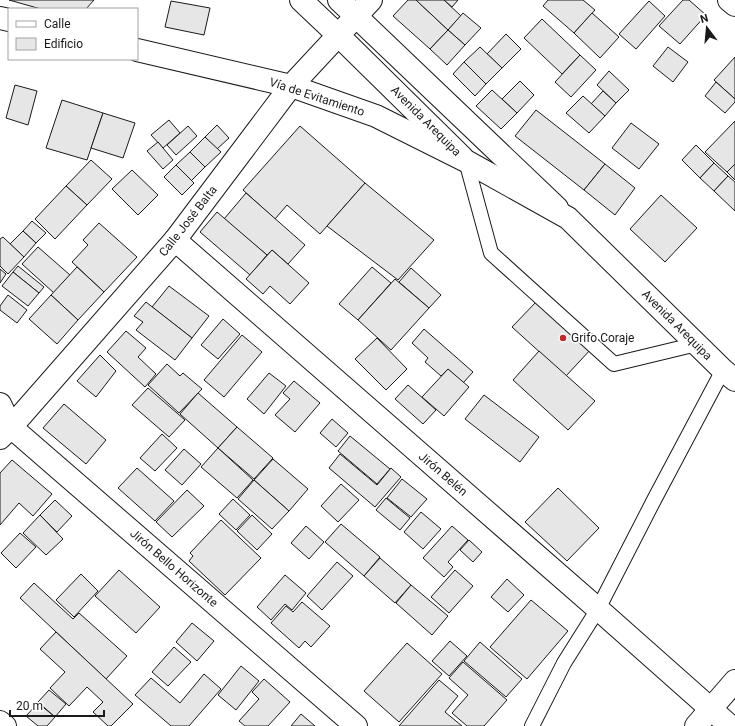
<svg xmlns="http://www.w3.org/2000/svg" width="735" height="726" font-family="Roboto,sans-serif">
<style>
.building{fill:#e6e6e6;stroke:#1a1a1a}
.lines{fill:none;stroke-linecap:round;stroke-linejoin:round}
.service-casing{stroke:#1a1a1a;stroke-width:16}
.minor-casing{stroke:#1a1a1a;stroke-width:24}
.tertiary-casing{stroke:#1a1a1a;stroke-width:24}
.trunk-casing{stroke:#1a1a1a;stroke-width:24}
.service{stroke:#fff;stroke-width:14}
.minor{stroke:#fff;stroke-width:22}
.tertiary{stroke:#fff;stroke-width:22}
.trunk{stroke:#fff;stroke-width:22}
.poi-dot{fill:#c62828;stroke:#fff;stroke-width:1.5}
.labels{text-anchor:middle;stroke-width:3;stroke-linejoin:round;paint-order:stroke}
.street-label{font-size:12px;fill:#1a1a1a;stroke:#fff}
.poi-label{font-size:12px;fill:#1a1a1a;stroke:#fff;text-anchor:start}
</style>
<rect width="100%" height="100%" fill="#fff"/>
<g class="building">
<polygon points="9,0 94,0 86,9 41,9"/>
<polygon points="408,0 416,0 448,30 430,49 393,16"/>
<polygon points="416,0 444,0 461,16 448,30"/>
<polygon points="444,0 458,0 452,7"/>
<polygon points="548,0 583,0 595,10 574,33 543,6"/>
<polygon points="683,0 689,0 706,15 680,44 659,26"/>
<polygon points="171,1 210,8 204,35 165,27"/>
<polygon points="649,1 665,16 636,49 619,34"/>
<polygon points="463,13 481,28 465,45 448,30"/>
<polygon points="592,13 619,37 600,58 574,33"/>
<polygon points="542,19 580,55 562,74 524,38"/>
<polygon points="448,30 465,45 447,65 430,49"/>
<polygon points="506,34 521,49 502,68 487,54"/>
<polygon points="480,47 502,68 486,84 464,62"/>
<polygon points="668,47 688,62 673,82 653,66"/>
<polygon points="580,55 596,70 571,97 555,82"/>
<polygon points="735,57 735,99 714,80"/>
<polygon points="464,62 486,84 475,96 453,74"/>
<polygon points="609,71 629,90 616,103 597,85"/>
<polygon points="520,81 534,95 517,113 502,99"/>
<polygon points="716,82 735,99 735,102 725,113 705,96"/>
<polygon points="15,85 37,91 28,125 6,118"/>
<polygon points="492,90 517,113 501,129 476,106"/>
<polygon points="603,91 616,103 605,116 591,104"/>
<polygon points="583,96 605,116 589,133 566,113"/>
<polygon points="62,100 103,113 87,160 46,148"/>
<polygon points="536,110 605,164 584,190 515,136"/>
<polygon points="103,113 135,123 123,158 91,148"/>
<polygon points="169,120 180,133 163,148 151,135"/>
<polygon points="735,121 735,164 727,172 705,152"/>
<polygon points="631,123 659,144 639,169 612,148"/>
<polygon points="217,125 229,138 217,149 205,137"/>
<polygon points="188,126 197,136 176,155 167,145"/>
<polygon points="300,126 365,183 320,234 287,205 275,219 243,190"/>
<polygon points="205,137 221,152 205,167 190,152"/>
<polygon points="158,142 173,160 163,169 147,151"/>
<polygon points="696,145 714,163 700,178 682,160"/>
<polygon points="190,152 205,167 191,181 176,165"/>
<polygon points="91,160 112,179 87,205 66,186"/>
<polygon points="714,163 728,176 714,191 700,178"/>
<polygon points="605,164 635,188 615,215 584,190"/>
<polygon points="735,164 735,180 727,172"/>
<polygon points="176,165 194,183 182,195 164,177"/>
<polygon points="132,170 158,195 138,215 112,189"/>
<polygon points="728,176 735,182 735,211 714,191"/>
<polygon points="365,183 434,240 398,280 327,226"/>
<polygon points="66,186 87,205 55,239 35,219"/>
<polygon points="246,193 305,245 288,264 272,250 267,255 224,219"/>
<polygon points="661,195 697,228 665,262 630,229"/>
<polygon points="217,212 267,255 250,275 200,232"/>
<polygon points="32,221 46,233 36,243 23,231"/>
<polygon points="99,223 137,257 104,292 72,262 88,245 83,240"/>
<polygon points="23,231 36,243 24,257 10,244"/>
<polygon points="3,237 24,257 8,274 0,266 0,239"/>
<polygon points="38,247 70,275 54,293 22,264"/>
<polygon points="272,250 309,283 290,304 270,286 263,294 246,279"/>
<polygon points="18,266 44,287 39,293 13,272"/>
<polygon points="77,267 104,292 78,320 51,295"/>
<polygon points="372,267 391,283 358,320 339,304"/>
<polygon points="411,268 441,295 429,308 399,282"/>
<polygon points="0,269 6,274 0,283"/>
<polygon points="13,272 39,293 28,306 2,286"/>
<polygon points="395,279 429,308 391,350 358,320"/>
<polygon points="169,286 209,316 192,338 152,307"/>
<polygon points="8,295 27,310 17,323 0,310 0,306"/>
<polygon points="51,295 78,320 57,344 29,319"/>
<polygon points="537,301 591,349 566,376 512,327"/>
<polygon points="146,302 192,338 175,360 136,330 143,322 134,316"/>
<polygon points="223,319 240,334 218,359 201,345"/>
<polygon points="424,329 473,372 463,383 448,369 441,376 425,362 428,358 412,343"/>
<polygon points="126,331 146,348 138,357 156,374 145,387 107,352"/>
<polygon points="242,335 262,352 224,397 204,380"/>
<polygon points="377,338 407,369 386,390 355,359"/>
<polygon points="539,351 595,401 568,430 513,380"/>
<polygon points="100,355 116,371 96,397 77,381"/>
<polygon points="167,364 180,376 183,373 202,389 179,413 148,385"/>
<polygon points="448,369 469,387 444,416 422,397"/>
<polygon points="269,373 286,386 264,414 247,399"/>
<polygon points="294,381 320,403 295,432 275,415 290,399 283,393"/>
<polygon points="408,385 436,410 423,424 395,399"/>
<polygon points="148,388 185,420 169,437 132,405"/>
<polygon points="198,393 237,427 218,448 180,414"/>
<polygon points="484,395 539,437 520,462 465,419"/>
<polygon points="64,404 106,440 86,464 43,428"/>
<polygon points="332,419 348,433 336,447 320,433"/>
<polygon points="237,427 273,458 254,479 218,448"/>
<polygon points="162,434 177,448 155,471 140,458"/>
<polygon points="350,436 390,469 377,484 338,451"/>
<polygon points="218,448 253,480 237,498 201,467"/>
<polygon points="184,449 201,464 182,485 165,470"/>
<polygon points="340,454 377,485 391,468 401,477 375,507 329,468"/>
<polygon points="273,459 308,489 289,511 254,480"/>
<polygon points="12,460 52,494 33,516 19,503 0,525 0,473"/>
<polygon points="137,468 174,501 155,521 118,488"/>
<polygon points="402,479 427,499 411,517 387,498"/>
<polygon points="254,480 289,511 272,529 238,499"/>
<polygon points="341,484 359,500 338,522 321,506"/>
<polygon points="558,488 599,528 567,561 525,522"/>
<polygon points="187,490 204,506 172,537 156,522"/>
<polygon points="386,498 410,518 400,530 376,510"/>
<polygon points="233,499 250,515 236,530 219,514"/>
<polygon points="55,500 72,516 57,532 40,515"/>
<polygon points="421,512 441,529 423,549 404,532"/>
<polygon points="40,515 63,539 46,555 23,533"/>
<polygon points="252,515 272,534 257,550 237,531"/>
<polygon points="221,520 261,558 225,595 189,561 193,556 190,553"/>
<polygon points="341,524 380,557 364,576 325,542"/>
<polygon points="306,526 324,542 309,559 291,543"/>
<polygon points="452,526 468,540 448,562 453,567 444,577 423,558"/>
<polygon points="20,533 36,547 16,568 1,553"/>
<polygon points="469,540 482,552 473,562 460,550"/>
<polygon points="380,558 411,585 395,603 364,576"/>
<polygon points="337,562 353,576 322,610 307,596"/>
<polygon points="119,570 160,607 136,633 95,596"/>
<polygon points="455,570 473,586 449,613 431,597"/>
<polygon points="81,574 98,591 74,617 56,600"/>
<polygon points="285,575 306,593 292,610 285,604 271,620 257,607"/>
<polygon points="507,579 524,595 508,612 491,597"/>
<polygon points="34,583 73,619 79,613 127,656 106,679 20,598"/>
<polygon points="411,585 448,616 432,635 396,603"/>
<polygon points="531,600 568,631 527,679 490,647"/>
<polygon points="302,602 330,626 311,647 305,641 299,648 271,623 286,606 293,612"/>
<polygon points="192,623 214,641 197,661 176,642"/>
<polygon points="56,632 133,704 111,726 108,726 93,712 103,702 87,687 69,706 50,688 65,672 40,649"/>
<polygon points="450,641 467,656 449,676 432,661"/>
<polygon points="480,642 522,679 506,697 464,661"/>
<polygon points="407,643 442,674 399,722 364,691"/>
<polygon points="174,647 191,662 168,686 152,672"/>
<polygon points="463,662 507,700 484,726 467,726 452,713 468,695 449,678"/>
<polygon points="241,666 259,681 236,710 218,695"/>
<polygon points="204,674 221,689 189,726 171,726 135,695 151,678 180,703"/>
<polygon points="264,679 290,702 268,726 245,726 239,721 259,699 252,692"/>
<polygon points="439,680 458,696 445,712 462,726 399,726"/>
<polygon points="49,690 66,704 55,717 38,702"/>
<polygon points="38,703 55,717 47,726 38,726 26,716"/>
<polygon points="301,714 315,726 291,726"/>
</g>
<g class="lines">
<defs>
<g id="service">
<polyline points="466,161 491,253 614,364 697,344"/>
<polyline points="532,726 564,663 598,609 654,500 723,370"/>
</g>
<g id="minor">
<polyline points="729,0 735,5"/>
<polyline points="175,240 598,609 730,726"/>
<polyline points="0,404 11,427 356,726"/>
<polyline points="0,438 11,427 175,240 291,86 371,0"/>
<polyline points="0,722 5,726"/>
<polyline points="696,726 735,681"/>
</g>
<g id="tertiary">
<polyline points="301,0 338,35 462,157"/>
<polyline points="339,0 557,208"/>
</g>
<g id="trunk">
<polyline points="0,18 9,20"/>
<polyline points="137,50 291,86 376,116 466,161 568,218 723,370 735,380"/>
</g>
</defs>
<use href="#service" class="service-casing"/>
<use href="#minor" class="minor-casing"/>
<use href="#tertiary" class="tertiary-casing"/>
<use href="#trunk" class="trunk-casing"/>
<use href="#service" class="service"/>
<use href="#minor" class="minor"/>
<use href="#tertiary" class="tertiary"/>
<use href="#trunk" class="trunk"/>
</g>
<circle class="poi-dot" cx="563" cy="338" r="4"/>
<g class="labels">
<g class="street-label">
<text transform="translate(317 97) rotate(18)" y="4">Vía de Evitamiento</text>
<text transform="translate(426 121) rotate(45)" y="4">Avenida Arequipa</text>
<text transform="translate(188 221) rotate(-52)" y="4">Calle José Balta</text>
<text transform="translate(677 325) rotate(45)" y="4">Avenida Arequipa</text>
<text transform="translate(443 474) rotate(41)" y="4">Jirón Belén</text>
<text transform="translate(174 568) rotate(41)" y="4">Jirón Bello Horizonte</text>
</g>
<g class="poi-label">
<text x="571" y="342">Grifo Coraje</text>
</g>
</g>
<rect x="8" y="8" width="130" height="52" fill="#ffffff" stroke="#a3a3a3"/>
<rect x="16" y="21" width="20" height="6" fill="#ffffff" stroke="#a3a3a3"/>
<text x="44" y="28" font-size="12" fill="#1a1a1a">Calle</text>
<rect x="16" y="38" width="20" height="12" fill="#e6e6e6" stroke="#a3a3a3"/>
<text x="44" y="48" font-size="12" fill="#1a1a1a">Edificio</text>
<g transform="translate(707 28) rotate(344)" stroke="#ffffff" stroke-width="3" paint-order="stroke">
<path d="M0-3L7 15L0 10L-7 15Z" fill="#1a1a1a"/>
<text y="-6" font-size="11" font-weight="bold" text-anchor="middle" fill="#1a1a1a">N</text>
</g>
<path d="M10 710v6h94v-6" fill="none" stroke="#1a1a1a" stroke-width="2"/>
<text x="16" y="710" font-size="12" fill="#1a1a1a" stroke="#ffffff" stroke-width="3" paint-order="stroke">20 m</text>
</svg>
